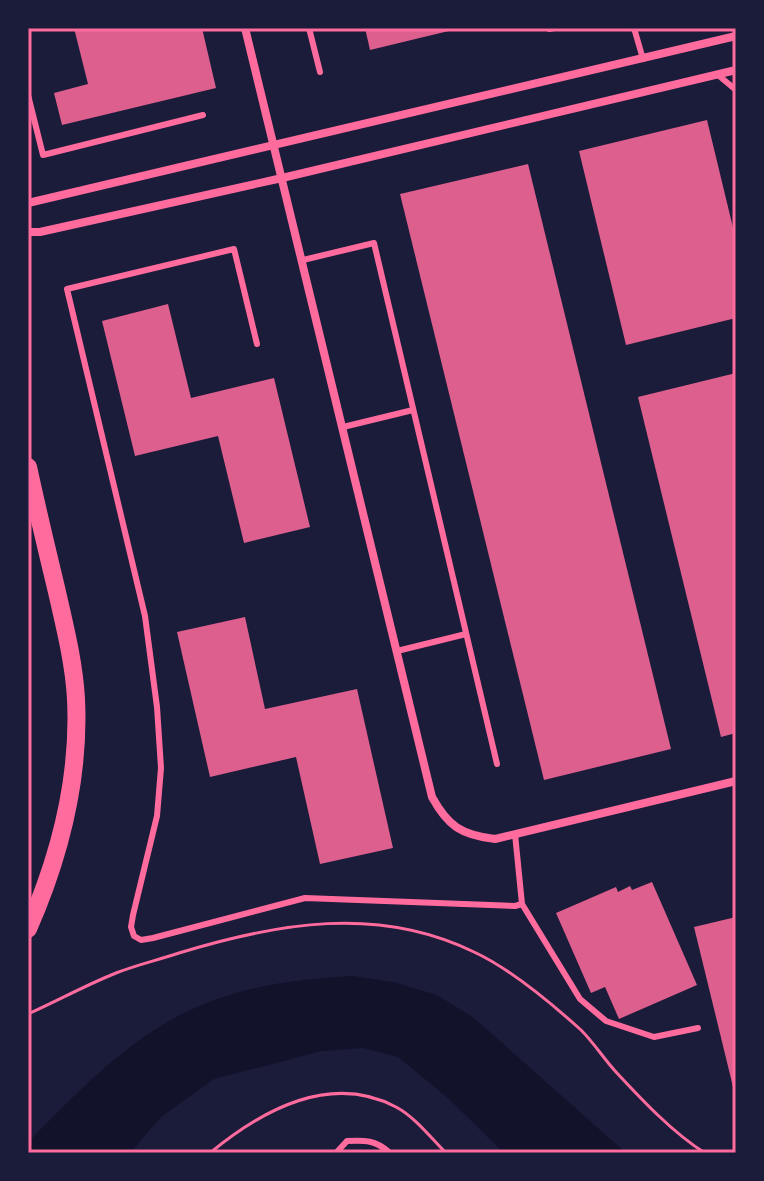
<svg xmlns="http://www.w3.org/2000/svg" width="764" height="1181" font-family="'Fira Sans',sans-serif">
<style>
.water{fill:#12122b}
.building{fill:#dd5f8e}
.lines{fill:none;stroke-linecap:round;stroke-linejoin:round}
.path{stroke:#ff6b9d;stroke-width:3}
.service{stroke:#ff6b9d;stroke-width:6}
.minor{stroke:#ff6b9d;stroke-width:8}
.primary{stroke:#ff6b9d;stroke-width:18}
.neatline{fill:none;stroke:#ff6b9d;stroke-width:3}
</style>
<rect width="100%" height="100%" fill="#1b1b3a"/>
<path class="water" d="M 353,976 L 393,982 L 437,995 L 474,1018 L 626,1153 L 504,1153 L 448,1098 L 398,1057 L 363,1048 L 322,1051 L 214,1079 L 161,1117 L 130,1153 L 28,1153 L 28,1146 L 34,1136 C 78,1092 124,1044 180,1015 C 234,987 294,979 353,976 Z"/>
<g class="building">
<polygon points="74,28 202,28 216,88 62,125 54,93 88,84"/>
<polygon points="365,28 457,28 457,29 370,50"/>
<polygon points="707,120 736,240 736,318 626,345 579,151"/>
<polygon points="528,164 671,749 544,780 400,194"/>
<polygon points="168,304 191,398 274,378 310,527 244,543 218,436 135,456 102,321"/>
<polygon points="736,373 736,733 721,737 638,397"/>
<polygon points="245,617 265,709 357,689 393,848 320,864 296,757 210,777 177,632"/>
<polygon points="652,882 697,985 619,1019 605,987 591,993 556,913 616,887 618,892 630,886 632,890"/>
<polygon points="736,917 736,1095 735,1095 694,927"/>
</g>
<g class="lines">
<g class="path">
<path d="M 28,1014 C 57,1001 86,985 116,973 C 136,965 158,960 179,953 C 277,923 378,905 474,952 C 511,969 551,1003 581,1030 C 594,1043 604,1059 616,1072 C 642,1100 673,1133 705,1153"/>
<path d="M 210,1153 C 262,1110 330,1072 396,1107 C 415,1117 431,1138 446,1153"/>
</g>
<g class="service">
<polyline points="309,28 320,72"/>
<polyline points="634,28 643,59"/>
<polyline points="549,29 554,28"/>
<polyline points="718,75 736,90"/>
<polyline points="28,95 43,155 203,115"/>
<polyline points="303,260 374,243 497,764"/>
<polyline points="257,344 234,249 67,289 145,616 157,707 161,768 157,816 133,915 131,927 134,936 141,940 153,938 305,898 515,906 522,904 515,834"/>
<polyline points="343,427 413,410"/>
<polyline points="397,651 466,634"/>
<polyline points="522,904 580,999 606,1021 654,1037 698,1028"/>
<path d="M 336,1153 L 347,1141 C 365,1140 376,1140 390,1153"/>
</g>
<g class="minor">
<path d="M 245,28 L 432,797 C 448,826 461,835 495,839 L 736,781"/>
<polyline points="28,203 736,36"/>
<polyline points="28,232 40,232 282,178 736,70"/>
</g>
<path class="primary" d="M 28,467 C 37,509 47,550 57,592 C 65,627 74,663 76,699 C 80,780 60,856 28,929"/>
</g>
<rect width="764" height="1181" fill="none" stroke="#1b1b3a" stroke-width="60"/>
<rect x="30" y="30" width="704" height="1121" class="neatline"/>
</svg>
